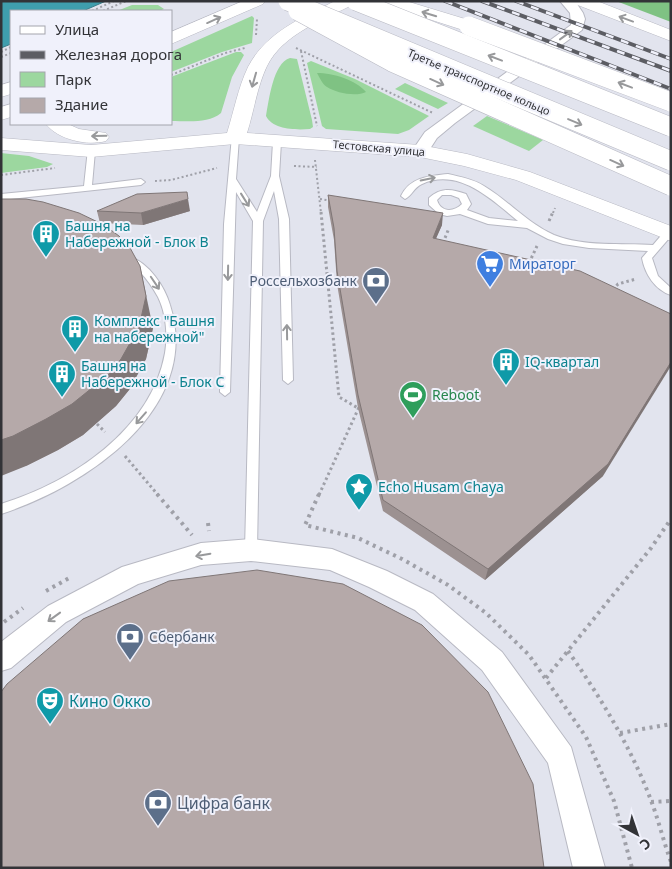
<svg xmlns="http://www.w3.org/2000/svg" width="672" height="869" font-family="'Noto Sans',sans-serif">
<style>
.green{fill:#9cd79f}
.forest{fill:#7fc283}
.water{fill:#3f9ead;stroke:#3b7e8a}
.lines{fill:none;stroke-linecap:round;stroke-linejoin:round}
.lane-casing{stroke:#b8b9c3;stroke-width:2}
.street-casing{stroke:#b8b9c3;stroke-width:2}
.secondary-casing{stroke:#b8b9c3;stroke-width:1}
.path-far2{stroke:#9fa0a8;stroke-width:2;stroke-dasharray:2 2.5;stroke-linecap:butt}
.path-far1{stroke:#9fa0a8;stroke-width:3;stroke-dasharray:2.5 3;stroke-linecap:butt}
.path{stroke:#9fa0a8;stroke-width:4;stroke-dasharray:3 4.5;stroke-linecap:butt}
.lane{fill:#fff;fill-rule:evenodd}
.street{fill:#fff;fill-rule:evenodd}
.secondary{fill:#fff;fill-rule:evenodd}
.rail-casing{stroke:#5c5d63;stroke-width:4}
.rail{stroke:#f0f1fb;stroke-width:2.5;stroke-dasharray:8;stroke-linecap:butt}
.secondary-bridge-casing{stroke:#b8b9c3;stroke-width:20;stroke-linecap:butt}
.primary-bridge-casing{stroke:#b8b9c3;stroke-width:20;stroke-linecap:butt}
.secondary-bridge{stroke:#fff;stroke-width:19}
.primary-bridge{stroke:#fff;stroke-width:19}
.wall{fill:#9c9191}
.shaded-wall{fill:#7f7676}
.building{fill:#b5a9a9;stroke:#7f7676}
.oneway{stroke:#98999b}
.labels{text-anchor:middle;stroke-width:4;stroke-linejoin:round;paint-order:stroke}
.far-street-label{font-size:11px;fill:#323337;stroke:#f0f1fb}
.culture-label{font-size:14px;fill:#0d838f;stroke:#f0f1fb;text-anchor:start}
.shop-label{font-size:14px;fill:#366cbe;stroke:#f0f1fb;text-anchor:start}
.service-label{font-size:14px;fill:#4e5e75;stroke:#f0f1fb;text-anchor:end}
.leisure-label{font-size:14px;fill:#27864d;stroke:#f0f1fb;text-anchor:start}
.near-culture-label{font-size:16px;fill:#0d838f;stroke:#f0f1fb;text-anchor:start}
.near-service-label{font-size:16px;fill:#4e5e75;stroke:#f0f1fb;text-anchor:start}
</style>
<rect width="100%" height="100%" fill="#e2e4ee"/>
<g class="green">
<polygon points="132,5 158,5 164,9 159,11 117,11"/>
<polygon points="252,16 254,18 252,43 222,52 171,72 171,52"/>
<path d="M 236,52 L 241,52 L 244,55 L 232,77 L 221,113 C 208,124 187,121 171,121 L 171,77 Z"/>
<path d="M 290,58 L 297,59 L 312,120 L 313,127 L 310,129 C 296,130 273,130 266,116 C 269,100 273,63 290,58 Z"/>
<polygon points="311,61 355,79 429,116 409,130 398,134 326,129 322,126 307,63"/>
<polygon points="405,83 448,103 438,109 395,89"/>
<polygon points="487,116 543,140 529,151 473,126"/>
<polygon points="1,153 29,156 53,164 47,167 1,173"/>
</g>
<g class="forest">
<polygon points="616,1 671,1 671,22"/>
<path d="M 317,73 C 333,73 356,80 366,92 C 356,97 336,93 327,87 C 322,84 320,78 317,73 Z"/>
</g>
<polygon class="water" points="1,1 106,1 83,11 11,11 11,44 1,48"/>
<g class="lines">
<defs>
<g id="lane">
<polygon points="232,136 239,138 236,179 257,212 271,176 273,142 277,140 281,142 279,176 289,219 293,380 288,384 283,380 279,219 274,191 263,221 257,550 255,554 251,555 247,554 245,550 253,221 236,192 230,392 225,396 220,392 224,224"/>
<polygon points="88,149 94,149 95,151 92,185 141,179 145,182 141,185 1,200 1,194 84,186"/>
<path d="M 448,174 C 461,177 473,179 484,186 C 509,201 527,223 554,235 C 584,247 621,243 653,245 L 665,231 L 671,231 L 671,236 L 652,258 L 658,276 L 671,288 L 671,295 C 655,290 645,274 642,258 L 648,251 L 589,248 L 563,244 L 548,239 L 527,228 L 488,224 L 460,214 L 447,216 L 439,214 L 429,205 L 429,198 C 441,187 452,189 466,194 L 471,204 L 467,210 L 489,218 L 518,221 C 492,200 459,167 422,184 C 414,187 412,196 405,199 L 401,196 C 410,177 429,176 448,174 ZM 442,195 L 451,195 L 459,198 L 462,204 C 454,212 441,213 437,200 Z"/>
<path d="M 130,257 C 149,263 165,287 170,305 C 203,409 85,487 1,514 L 1,504 C 72,482 151,430 165,353 C 168,335 166,313 158,297 C 153,288 147,279 140,272 C 135,268 129,265 125,260 Z"/>
</g>
<g id="street">
<polygon points="560,1 575,1 583,13 585,19 582,30 455,123 437,138 426,155 414,155 412,151 425,132 571,25 570,13"/>
<polygon points="251,539 332,549 387,571 433,594 502,652 571,747 605,868 573,868 548,763 482,670 415,610 369,587 330,570 251,561 201,565 138,584 66,622 11,668 1,671 1,642 48,606 122,567 201,543"/>
</g>
<g id="secondary">
<polygon points="243,1 265,1 263,4 171,44 171,32"/>
<path d="M 335,1 L 356,1 L 354,4 C 323,20 283,34 267,66 C 257,87 254,111 247,133 L 420,145 L 467,154 L 530,172 L 671,226 L 671,241 L 516,180 L 464,166 L 420,157 L 235,144 L 91,157 L 1,150 L 1,138 L 91,145 L 227,133 C 234,111 238,88 248,67 C 266,32 302,18 335,1 Z"/>
<polygon points="380,1 406,1 475,22 478,26 475,30 469,31 463,30 382,4"/>
<polygon points="573,1 597,1 671,30 671,41 575,4"/>
<polygon points="11,82 11,94 1,97 1,85"/>
<polygon points="11,104 11,117 1,120 1,107"/>
<path d="M 46,124 L 68,124 L 79,129 L 106,133 L 109,137 L 106,141 C 88,146 58,140 46,124 Z"/>
</g>
</defs>
<use href="#lane" class="lane-casing"/>
<use href="#street" class="street-casing"/>
<use href="#secondary" class="secondary-casing"/>
<g class="path-far2">
<polyline points="92,11 114,1"/>
<polyline points="103,11 126,1"/>
<polyline points="256,35 257,19"/>
<polyline points="296,48 433,113"/>
<polyline points="301,51 317,126"/>
<polyline points="1,52 11,47"/>
<polyline points="1,57 11,53"/>
<polyline points="171,75 225,53 245,48"/>
<polyline points="315,160 321,213"/>
<polyline points="294,166 317,167"/>
<polyline points="1,175 55,168"/>
<polyline points="155,181 171,180 217,168"/>
<polyline points="320,199 332,201"/>
<polyline points="553,213 555,208"/>
</g>
<g class="path-far1">
<polyline points="321,212 339,397 358,408"/>
<polyline points="549,221 553,212"/>
<polyline points="443,243 449,228"/>
<polyline points="529,263 537,246"/>
<polyline points="613,290 618,284 636,279"/>
<polyline points="97,424 105,432"/>
<polyline points="125,456 158,495"/>
<polyline points="319,495 360,405"/>
</g>
<g class="path">
<polyline points="157,494 192,535"/>
<polyline points="319,494 305,525 358,538 402,559 448,585 486,613 529,655 586,737 614,801 632,868"/>
<polyline points="208,523 209,531"/>
<polyline points="46,591 71,577"/>
<polyline points="4,622 23,608"/>
<path d="M 568,651 C 601,698 632,749 652,803 C 659,822 664,843 671,862"/>
<polyline points="546,678 651,548 671,519"/>
<polyline points="620,733 671,724"/>
<polyline points="651,802 671,801"/>
</g>
<use href="#lane" class="lane"/>
<use href="#street" class="street"/>
<use href="#secondary" class="secondary"/>
<defs>
<g id="rail">
<polyline points="445,1 671,89"/>
<polyline points="482,1 671,71"/>
<polyline points="516,1 671,59"/>
</g>
</defs>
<use href="#rail" class="rail-casing"/>
<use href="#rail" class="rail"/>
<defs>
<g id="secondary-bridge">
<polyline points="298,11 392,62 671,186"/>
<polyline points="469,26 671,102"/>
</g>
<g id="primary-bridge">
<polyline points="288,1 671,161"/>
<polyline points="356,1 671,127"/>
</g>
</defs>
<use href="#secondary-bridge" class="secondary-bridge-casing"/>
<use href="#primary-bridge" class="primary-bridge-casing"/>
<use href="#secondary-bridge" class="secondary-bridge"/>
<use href="#primary-bridge" class="primary-bridge"/>
</g>
<g class="wall">
<polygon points="328,195 442,225 436,238 603,476 485,580 383,511 358,408 337,284 334,240 328,207"/>
<polygon points="97,211 190,211 143,225 101,223 153,328 146,359 129,390 116,406 83,435 58,450 26,466 100,223"/>
</g>
<g class="shaded-wall">
<polygon points="188,199 190,211 143,225 141,213"/>
<polygon points="443,213 442,225 431,250 433,238"/>
<polygon points="140,266 153,328 146,359 129,390 116,406 83,435 58,450 26,466 1,476 1,440"/>
<polygon points="671,362 671,366 603,476 485,580 488,569"/>
</g>
<g class="building">
<polygon points="187,192 188,199 141,213 97,211 137,194"/>
<polygon points="328,195 443,213 433,238 580,271 671,314 671,362 608,464 488,569 383,500 358,395 337,271 334,228"/>
<polygon points="1,199 26,199 43,202 79,213 104,225 119,236 129,246 140,266 146,296 139,327 121,359 108,375 72,404 46,419 13,436 1,440"/>
<polygon points="257,570 343,584 422,625 488,692 533,784 544,868 1,868 1,692 7,684 83,619 169,581"/>
</g>
<defs><path id="oneway-shaft" d="M-6 0H5M1.5-3L5.5 0L1.5 3" fill="none" stroke-width="1.6" stroke-linecap="round" stroke-linejoin="round" transform="scale(1.25)"/></defs>
<g class="oneway">
<use href="#oneway-shaft" transform="translate(429 14) rotate(-163)"/>
<use href="#oneway-shaft" transform="translate(626 19) rotate(-160)"/>
<use href="#oneway-shaft" transform="translate(214 20) rotate(-24)"/>
<use href="#oneway-shaft" transform="translate(566 35) rotate(-36)"/>
<use href="#oneway-shaft" transform="translate(495 58) rotate(-159)"/>
<use href="#oneway-shaft" transform="translate(254 80) rotate(106)"/>
<use href="#oneway-shaft" transform="translate(437 82) rotate(24)"/>
<use href="#oneway-shaft" transform="translate(625 85) rotate(-159)"/>
<use href="#oneway-shaft" transform="translate(575 122) rotate(23)"/>
<use href="#oneway-shaft" transform="translate(99 136) rotate(179)"/>
<use href="#oneway-shaft" transform="translate(617 163) rotate(24)"/>
<use href="#oneway-shaft" transform="translate(428 179) rotate(-12)"/>
<use href="#oneway-shaft" transform="translate(245 200) rotate(58)"/>
<use href="#oneway-shaft" transform="translate(228 273) rotate(91)"/>
<use href="#oneway-shaft" transform="translate(155 283) rotate(56)"/>
<use href="#oneway-shaft" transform="translate(287 332) rotate(-91)"/>
<use href="#oneway-shaft" transform="translate(141 418) rotate(131)"/>
<use href="#oneway-shaft" transform="translate(203 555) rotate(170)"/>
<use href="#oneway-shaft" transform="translate(54 617) rotate(144)"/>
</g>
<defs>
<symbol id="building-pin" viewBox="-11 -11 22 30"><path d="M0 17L-7.5 6A9.5 9.5 0 1 1 7.5 6Z" fill="#0f9aa8" stroke="#f0f1fb"/><path d="M-4-6H4V6H1V3H-1V6H-4ZM-2.5-4.3h1.7v1.8h-1.7ZM.8-4.3h1.7v1.8H.8ZM-2.5-1h1.7V.8h-1.7ZM.8-1h1.7V.8H.8Z" fill="#fff"/></symbol>
<symbol id="supermarket-pin" viewBox="-11 -11 22 30"><path d="M0 17L-7.5 6A9.5 9.5 0 1 1 7.5 6Z" fill="#3f7fe0" stroke="#f0f1fb"/><path d="M-6-5.5h2.5l.6 2H6L4.5 2H-2.5L-4.4-4H-6ZM-1.5 3.2a1.3 1.3 0 1 0 .1 0ZM3 3.2a1.3 1.3 0 1 0 .1 0Z" fill="#fff"/></symbol>
<symbol id="bank-pin" viewBox="-11 -11 22 30"><path d="M0 17L-7.5 6A9.5 9.5 0 1 1 7.5 6Z" fill="#5c6f8a" stroke="#f0f1fb"/><path d="M-6-4H6V4H-6ZM0-2.3a2.3 2.3 0 1 0 0 4.6a2.3 2.3 0 1 0 0-4.6Z" fill="#fff"/></symbol>
<symbol id="stadium-pin" viewBox="-11 -11 22 30"><path d="M0 17L-7.5 6A9.5 9.5 0 1 1 7.5 6Z" fill="#2e9e5b" stroke="#f0f1fb"/><path d="M0-5a6.5 5 0 1 0 0 10a6.5 5 0 1 0 0-10ZM-3.5-1.8h7v3.6h-7Z" fill="#fff"/></symbol>
<symbol id="sight-pin" viewBox="-11 -11 22 30"><path d="M0 17L-7.5 6A9.5 9.5 0 1 1 7.5 6Z" fill="#0f9aa8" stroke="#f0f1fb"/><path d="M0-6L1.8-2.2L6-1.7L2.9 1.2L3.7 5.4L0 3.3L-3.7 5.4L-2.9 1.2L-6-1.7L-1.8-2.2Z" fill="#fff"/></symbol>
<symbol id="theatre-pin" viewBox="-11 -11 22 30"><path d="M0 17L-7.5 6A9.5 9.5 0 1 1 7.5 6Z" fill="#0f9aa8" stroke="#f0f1fb"/><path d="M-5-5.5Q0-4 5-5.5V0Q5 5 0 6Q-5 5-5 0ZM-3.3-2.5H-1v1.5H-3.3ZM1-2.5H3.3v1.5H1ZM-2.8 1Q0 5.5 2.8 1Z" fill="#fff"/></symbol>
</defs>
<g fill-rule="evenodd">
<use href="#building-pin" x="30" y="218" width="32" height="43"/>
<use href="#supermarket-pin" x="474" y="248" width="32" height="43"/>
<use href="#bank-pin" x="360" y="265" width="32" height="43"/>
<use href="#building-pin" x="59" y="313" width="32" height="43"/>
<use href="#building-pin" x="490" y="346" width="32" height="43"/>
<use href="#building-pin" x="46" y="358" width="32" height="43"/>
<use href="#stadium-pin" x="397" y="379" width="32" height="43"/>
<use href="#sight-pin" x="343" y="471" width="32" height="43"/>
<use href="#bank-pin" x="114" y="621" width="32" height="43"/>
<use href="#theatre-pin" x="34" y="685" width="32" height="43"/>
<use href="#bank-pin" x="142" y="787" width="32" height="43"/>
</g>
<g class="labels">
<g class="far-street-label">
<text transform="translate(479 82) rotate(23)" y="4">Третье транспортное кольцо</text>
<text transform="translate(379 148) rotate(5)" y="4">Тестовская улица</text>
</g>
<g class="culture-label">
<text x="65" y="231">Башня на<tspan x="65" dy="16">Набережной - Блок В</tspan></text>
<text x="94" y="326">Комплекс "Башня<tspan x="94" dy="16">на набережной"</tspan></text>
<text x="525" y="367">IQ-квартал</text>
<text x="81" y="371">Башня на<tspan x="81" dy="16">Набережной - Блок С</tspan></text>
<text x="378" y="492">Echo Husam Chaya</text>
</g>
<g class="shop-label">
<text x="509" y="269">Мираторг</text>
</g>
<g class="service-label">
<text x="357" y="286">Россельхозбанк</text>
<text x="149" y="642" text-anchor="start">Сбербанк</text>
</g>
<g class="leisure-label">
<text x="432" y="400">Reboot</text>
</g>
<g class="near-culture-label">
<text x="69" y="707">Кино Окко</text>
</g>
<g class="near-service-label">
<text x="177" y="809">Цифра банк</text>
</g>
</g>
<rect width="672" height="869" fill="none" stroke="#323337" stroke-width="5"/>
<rect x="10" y="10" width="162" height="115" fill="#f0f1fb" stroke="#a4a5ad"/>
<rect x="20" y="26" width="25" height="8" fill="#ffffff" stroke="#a4a5ad"/>
<text x="55" y="35" font-size="15" fill="#323337">Улица</text>
<rect x="20" y="51" width="25" height="8" fill="#5c5d63" stroke="#a4a5ad"/>
<text x="55" y="60" font-size="15" fill="#323337">Железная дорога</text>
<rect x="20" y="72" width="25" height="15" fill="#9cd79f" stroke="#a4a5ad"/>
<text x="55" y="85" font-size="15" fill="#323337">Парк</text>
<rect x="20" y="98" width="25" height="15" fill="#b5a9a9" stroke="#a4a5ad"/>
<text x="55" y="110" font-size="15" fill="#323337">Здание</text>
<g transform="translate(637 834) rotate(140)" stroke="#f0f1fb" stroke-width="4" paint-order="stroke">
<path d="M0-4L9 19L0 12L-9 19Z" fill="#323337"/>
<text y="-8" font-size="14" font-weight="bold" text-anchor="middle" fill="#323337">С</text>
</g>
</svg>
